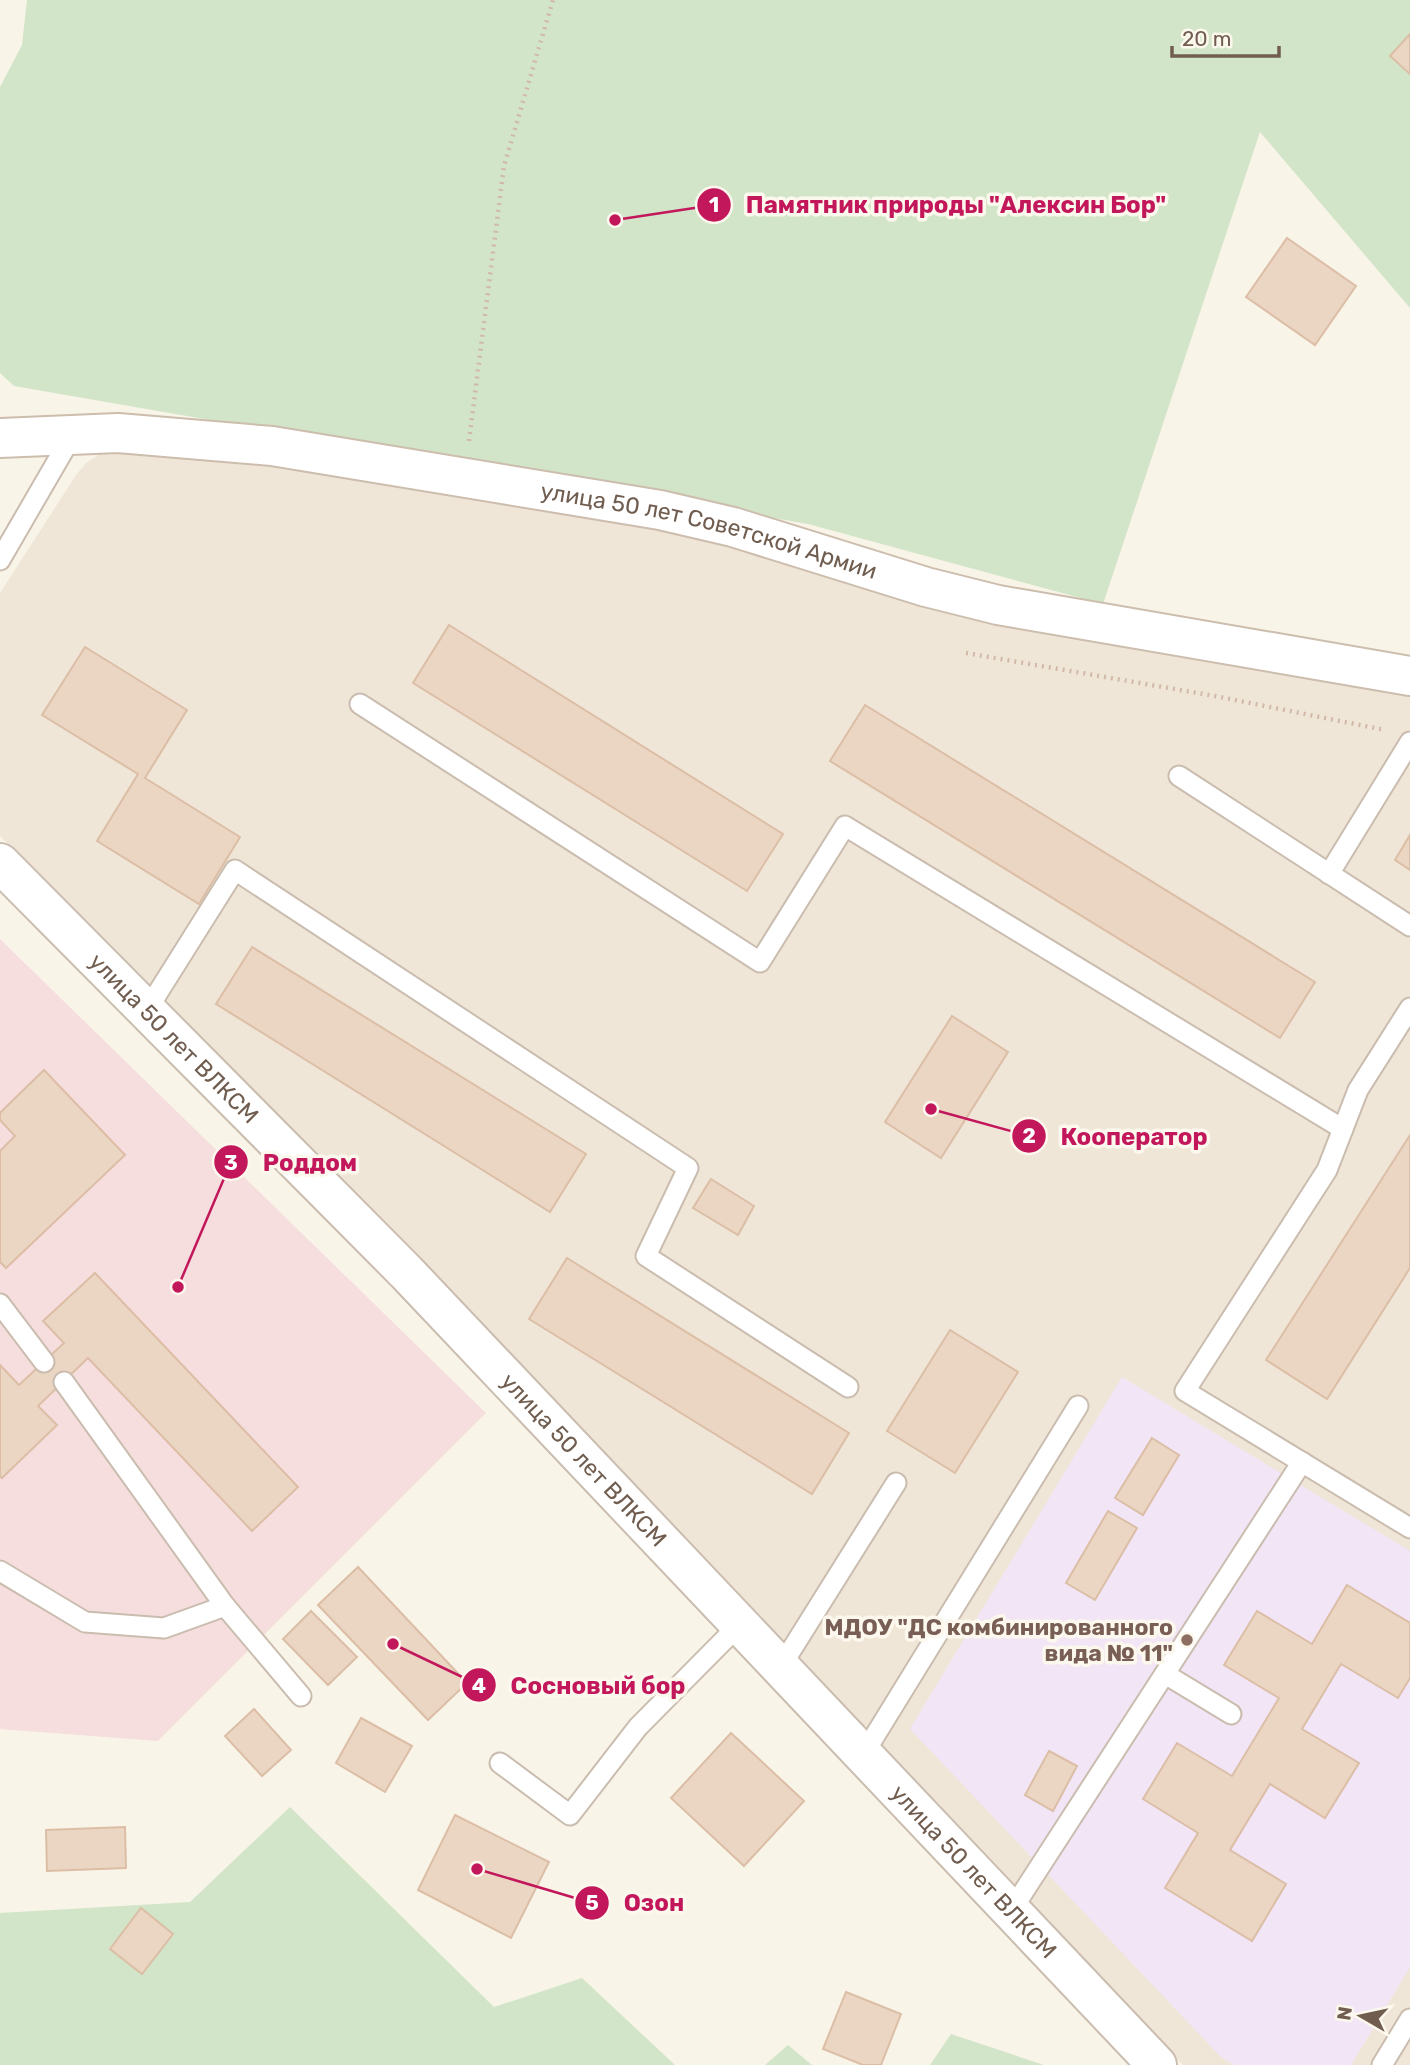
<svg xmlns="http://www.w3.org/2000/svg" width="1410" height="2065" font-family="Rubik,sans-serif">
<style>
.residential{fill:#f0e6d8}
.education{fill:#f1e5f6}
.medical{fill:#f6ddde}
.green{fill:#d2e5c8}
.building{fill:#ebd6c3;stroke:#dcbea6;stroke-width:2}
.lines{fill:none;stroke-linecap:round;stroke-linejoin:round}
.lane-casing{stroke:#cabdaf;stroke-width:23}
.street-casing{stroke:#cabdaf;stroke-width:42}
.secondary-casing{stroke:#ccbdad;stroke-width:42}
.path{stroke:#d0b9a7;stroke-width:4.5;stroke-dasharray:2 5;stroke-linecap:butt}
.lane{stroke:#fff;stroke-width:19}
.street{stroke:#fff;stroke-width:38}
.secondary{stroke:#fff;stroke-width:38}
.education-dot{fill:#8d6e63;stroke:#fdf8ee;stroke-width:2.5}
.labels{text-anchor:middle;stroke-width:7;stroke-linejoin:round;paint-order:stroke}
.street-label{font-size:23px;fill:#705d4f;stroke:#fdf8ee}
.education-label{font-size:23px;font-weight:bold;fill:#785e54;stroke:#fdf8ee;text-anchor:end}
.leader{fill:none;stroke:#c2185b;stroke-width:2.5}
.callout-dot{fill:#c2185b;stroke:#fdf8ee;stroke-width:2.5}
.mark-label{font-size:21px;text-anchor:middle;font-weight:bold;fill:#fff}
.callout-label{font-size:24px;text-anchor:middle;font-weight:bold;fill:#c2185b;stroke:#fdf8ee;stroke-width:7;stroke-linejoin:round;paint-order:stroke}
</style>
<rect width="100%" height="100%" fill="#f9f4e8"/>
<polygon class="residential" points="117,449 270,462 657,526 1410,692 1410,2065 1183,2065 421,1260 0,836 0,593 76,475 86,463 103,452"/>
<polygon class="education" points="1122,1377 1410,1551 1410,1967 1351,2065 1234,2065 1221,2057 910,1729"/>
<polygon class="medical" points="0,939 486,1413 158,1741 0,1729"/>
<g class="green">
<polygon points="27,0 1410,0 1410,308 1260,132 1103,604 808,524 14,386 0,373 0,87 22,45"/>
<polygon points="290,1807 494,2007 582,1978 675,2065 0,2065 0,1913 190,1902"/>
<polygon points="951,2034 1044,2065 930,2065"/>
<polygon points="788,2045 812,2065 765,2065"/>
</g>
<g class="building">
<polygon points="1410,34 1410,74 1390,56"/>
<polygon points="1287,238 1356,286 1315,345 1246,297"/>
<polygon points="449,625 783,834 747,891 413,683"/>
<polygon points="85,647 187,710 145,778 240,837 199,904 97,841 138,774 42,715"/>
<polygon points="865,705 1315,982 1280,1038 830,761"/>
<polygon points="1410,835 1410,870 1395,860"/>
<polygon points="252,947 586,1154 550,1212 216,1004"/>
<polygon points="952,1016 1008,1052 941,1158 885,1122"/>
<polygon points="44,1070 125,1155 6,1268 0,1262 0,1151 15,1136 0,1120 0,1113"/>
<polygon points="1410,1135 1410,1268 1327,1399 1266,1360"/>
<polygon points="711,1179 754,1206 738,1235 693,1208"/>
<polygon points="567,1258 849,1433 812,1494 529,1319"/>
<polygon points="95,1273 298,1487 252,1531 88,1358 38,1406 57,1425 2,1478 0,1476 0,1365 19,1385 64,1343 43,1321"/>
<polygon points="950,1330 1018,1372 955,1473 887,1431"/>
<polygon points="1152,1438 1179,1455 1143,1515 1115,1498"/>
<polygon points="1108,1511 1137,1528 1095,1600 1066,1583"/>
<polygon points="358,1567 467,1683 428,1720 318,1605"/>
<polygon points="1347,1585 1410,1623 1410,1678 1398,1698 1341,1664 1302,1729 1359,1763 1325,1818 1270,1784 1230,1850 1286,1884 1252,1941 1165,1888 1198,1833 1143,1799 1177,1743 1232,1776 1279,1698 1224,1665 1257,1611 1312,1644"/>
<polygon points="311,1611 357,1657 328,1685 283,1639"/>
<polygon points="254,1709 291,1750 262,1776 225,1736"/>
<polygon points="361,1718 412,1746 385,1792 336,1763"/>
<polygon points="731,1733 804,1801 744,1866 671,1798"/>
<polygon points="1049,1751 1077,1766 1053,1811 1025,1795"/>
<polygon points="455,1815 549,1862 511,1938 418,1890"/>
<polygon points="125,1827 126,1868 47,1871 46,1830"/>
<polygon points="141,1908 173,1934 142,1974 110,1949"/>
<polygon points="846,1992 901,2014 881,2065 863,2065 823,2049"/>
</g>
<g class="lines">
<defs>
<g id="lane">
<polyline points="0,560 73,434"/>
<polyline points="360,704 760,962 845,826 1343,1129"/>
<polyline points="1179,776 1410,926"/>
<polyline points="1329,874 1410,742"/>
<polyline points="1410,1008 1358,1090 1327,1170 1185,1391 1410,1528"/>
<polyline points="147,1010 235,870 688,1168 646,1256 848,1387"/>
<polyline points="0,1304 44,1362"/>
<polyline points="64,1382 225,1606 301,1696"/>
<polyline points="0,1571 85,1622 164,1628 225,1606"/>
<polyline points="780,1668 896,1483"/>
<polyline points="1165,1674 1231,1714"/>
<polyline points="863,1755 1078,1406"/>
<polyline points="500,1763 570,1815 638,1727 739,1625"/>
<polyline points="1011,1911 1302,1462"/>
<polyline points="1382,2065 1410,2019"/>
</g>
<g id="street">
<path id="s1" d="M 0,863 L 407,1273 L 1157,2065"/>
</g>
<g id="secondary">
<path id="s2" d="M 0,438 L 118,433 L 272,446 L 660,510 L 733,527 L 926,587 L 998,605 L 1410,676"/>
</g>
</defs>
<use href="#lane" class="lane-casing"/>
<use href="#street" class="street-casing"/>
<use href="#secondary" class="secondary-casing"/>
<g class="path">
<polyline points="469,441 504,166 553,0"/>
<polyline points="966,653 1215,696 1385,730"/>
</g>
<use href="#lane" class="lane"/>
<use href="#street" class="street"/>
<use href="#secondary" class="secondary"/>
</g>
<circle class="education-dot" cx="1187" cy="1640" r="7"/>
<g class="labels">
<g class="street-label">
<text dy="8" stroke="none"><textPath href="#s2" startOffset="718">улица 50 лет Советской Армии</textPath></text>
<text dy="8" stroke="none"><textPath href="#s1" startOffset="247">улица 50 лет ВЛКСМ</textPath></text>
<text dy="8" stroke="none"><textPath href="#s1" startOffset="835">улица 50 лет ВЛКСМ</textPath></text>
<text dy="8" stroke="none"><textPath href="#s1" startOffset="1402">улица 50 лет ВЛКСМ</textPath></text>
</g>
<g class="education-label">
<text x="1173" y="1635">МДОУ "ДС комбинированного<tspan x="1173" dy="26">вида № 11"</tspan></text>
</g>
</g>
<path class="leader" d="M615 220L714 205M931 1109L1029 1136M178 1287L231 1162M393 1644L479 1685M477 1869L592 1903"/>
<g class="callout-dot">
<circle cx="615" cy="220" r="7"/>
<circle cx="931" cy="1109" r="7"/>
<circle cx="178" cy="1287" r="7"/>
<circle cx="393" cy="1644" r="7"/>
<circle cx="477" cy="1869" r="7"/>
<circle cx="714" cy="205" r="18"/>
<circle cx="1029" cy="1136" r="18"/>
<circle cx="231" cy="1162" r="18"/>
<circle cx="479" cy="1685" r="18"/>
<circle cx="592" cy="1903" r="18"/>
</g>
<g class="mark-label">
<text x="714" y="212">1</text>
<text x="1029" y="1143">2</text>
<text x="231" y="1170">3</text>
<text x="479" y="1693">4</text>
<text x="592" y="1910">5</text>
</g>
<g class="callout-label">
<text x="956" y="213">Памятник природы "Алексин Бор"</text>
<text x="1134" y="1145">Кооператор</text>
<text x="310" y="1171">Роддом</text>
<text x="598" y="1694">Сосновый бор</text>
<text x="654" y="1911">Озон</text>
</g>
<g transform="translate(1361 2016) rotate(279)" stroke="#fdf8ee" stroke-width="5" paint-order="stroke">
<path d="M0-5L12 26L0 18L-12 26Z" fill="#705d4f"/>
<text y="-10" font-size="19" font-weight="bold" text-anchor="middle" fill="#705d4f">N</text>
</g>
<path d="M1172 46v10h107v-10" fill="none" stroke="#705d4f" stroke-width="3.5"/>
<text x="1182" y="46" font-size="21" fill="#705d4f" stroke="#fdf8ee" stroke-width="5" paint-order="stroke">20 m</text>
</svg>
